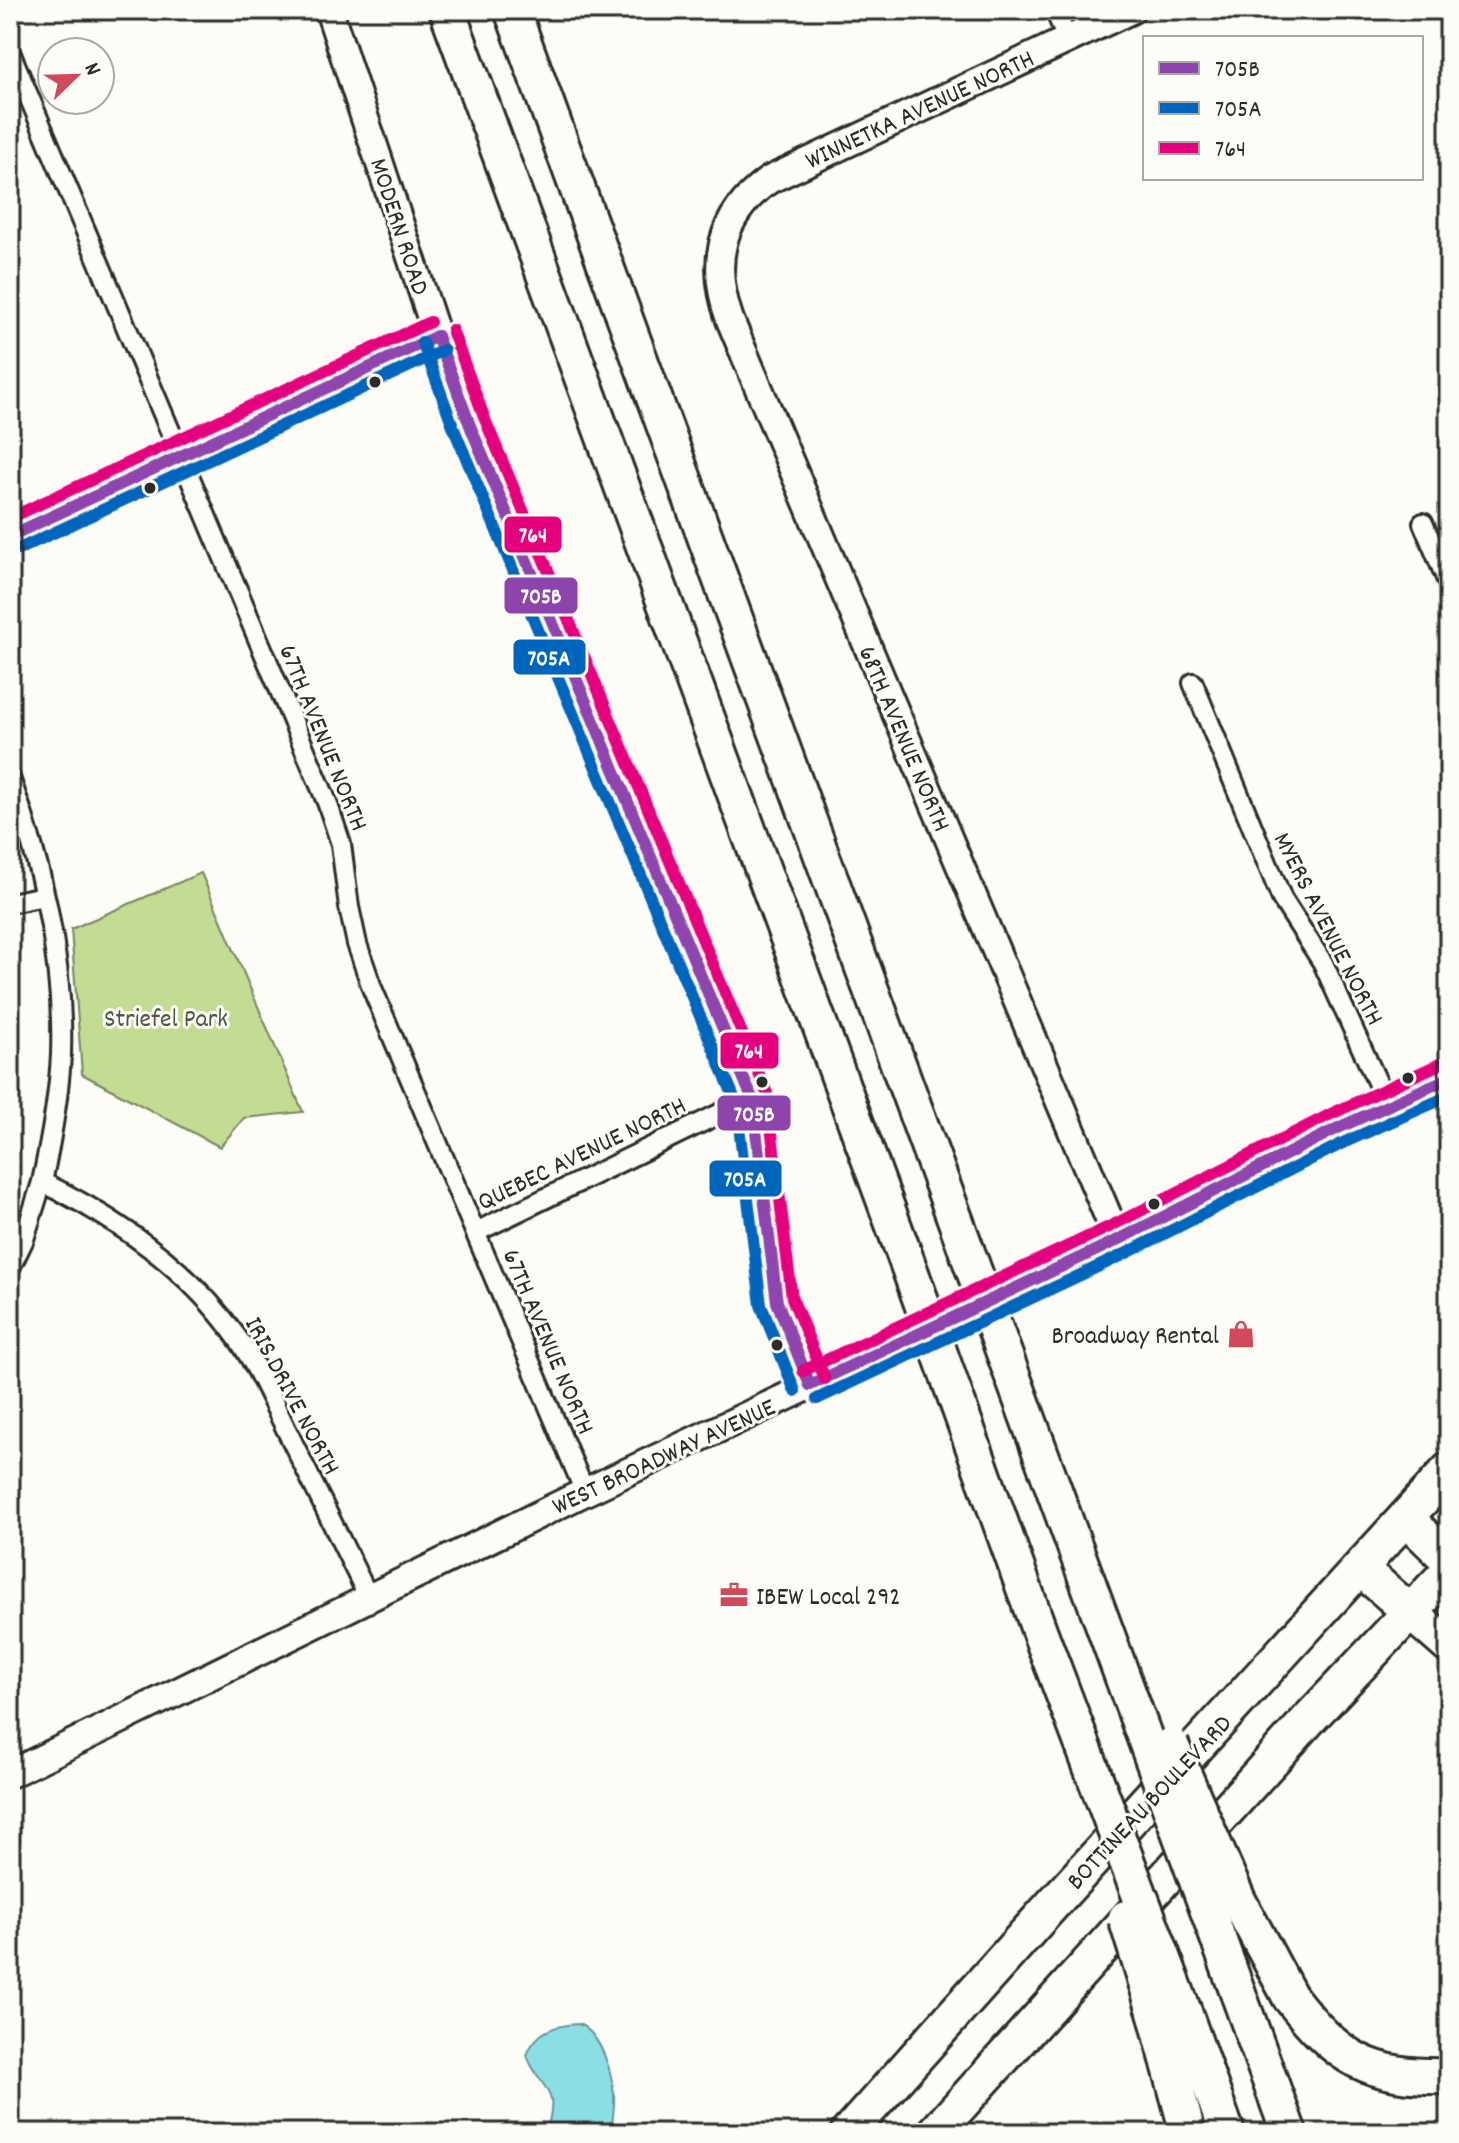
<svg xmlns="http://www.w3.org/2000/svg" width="1459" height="2143" font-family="Dekko,sans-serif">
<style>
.green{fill:#c2dc93;stroke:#76845f;stroke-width:2}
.water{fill:#8cdee5;stroke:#65969b;stroke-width:2}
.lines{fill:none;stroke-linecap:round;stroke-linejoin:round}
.street-casing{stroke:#2b2b2b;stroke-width:24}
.secondary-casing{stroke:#2b2b2b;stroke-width:32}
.highway-casing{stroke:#2b2b2b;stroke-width:40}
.street{stroke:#fdfcf7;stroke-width:18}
.secondary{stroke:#fdfcf7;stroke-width:26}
.highway{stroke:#fdfcf7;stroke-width:34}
.highway-bridge-casing{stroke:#2b2b2b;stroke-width:40;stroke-linecap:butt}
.highway-bridge{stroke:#fdfcf7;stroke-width:34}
.bus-1-casing{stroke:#fdfcf7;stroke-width:18}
.bus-2-casing{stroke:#fdfcf7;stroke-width:18}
.bus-3-casing{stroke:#fdfcf7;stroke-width:18}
.bus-1{stroke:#8e44ad;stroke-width:12}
.bus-2{stroke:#0065bd;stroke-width:12}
.bus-3{stroke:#e5007d;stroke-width:12}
.bus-dot{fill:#2b2b2b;stroke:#fdfcf7;stroke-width:3}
.labels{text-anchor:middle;stroke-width:6;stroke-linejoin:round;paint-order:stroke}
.street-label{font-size:26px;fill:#2b2b2b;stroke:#fdfcf7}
.park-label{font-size:26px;fill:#515745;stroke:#fdfcf7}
.poi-label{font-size:26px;fill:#2b2b2b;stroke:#fdfcf7;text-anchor:end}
.line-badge{stroke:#fdfcf7;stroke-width:3}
.badge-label{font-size:22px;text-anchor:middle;font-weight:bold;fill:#fff}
</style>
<rect width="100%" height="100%" fill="#fdfcf7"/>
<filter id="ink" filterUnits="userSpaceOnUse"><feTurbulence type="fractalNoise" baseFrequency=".0125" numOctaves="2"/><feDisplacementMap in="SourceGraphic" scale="16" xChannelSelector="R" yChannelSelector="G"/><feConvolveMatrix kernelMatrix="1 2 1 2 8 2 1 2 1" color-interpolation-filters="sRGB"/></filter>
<g filter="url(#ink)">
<polygon class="green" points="201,873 303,1112 244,1118 220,1147 82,1074 71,929"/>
<path class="water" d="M 579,2024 C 601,2034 612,2072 614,2095 C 615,2107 612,2121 611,2133 L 547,2133 C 548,2123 553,2110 551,2100 C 549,2087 532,2073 527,2055 C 536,2031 554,2025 579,2024 Z"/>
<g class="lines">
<defs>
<g id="street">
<polyline points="1055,10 1067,39"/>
<polyline points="10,52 327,802 341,844 349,907 357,944 372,988 585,1492"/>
<polyline points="1423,523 1449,585"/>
<polyline points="1193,683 1282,899 1323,963 1388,1106"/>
<path d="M 10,778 C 42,865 64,961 61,1054 C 59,1097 51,1140 42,1182 C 118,1219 187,1267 236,1336 C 257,1365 272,1401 288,1433 C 315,1488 342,1543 369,1598"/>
<polyline points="10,903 44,896"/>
<polyline points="476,1232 752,1098"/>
<polyline points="10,1268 24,1239 42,1182"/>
</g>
<g id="secondary">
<polyline points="329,10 437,336 471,428 752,1098 770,1261 777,1302 810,1385"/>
<polyline points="10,536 437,336"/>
<path d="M 1118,1240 L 730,320 C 710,264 719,216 769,180 L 1131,10"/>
<polyline points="10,1774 585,1492 1118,1240 1338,1128 1449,1078"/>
</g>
<g id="highway">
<polyline points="447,10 911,1273"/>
<polyline points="512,10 966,1249"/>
<polyline points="1406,1518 1449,1560"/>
<polyline points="1360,1568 1449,1646"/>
<polyline points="1238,1993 1289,2133"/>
<path d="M 1290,1997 C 1338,2059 1369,2078 1449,2076"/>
<polyline points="1154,2008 1188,2133"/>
<polyline points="1184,2012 1227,2133"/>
<polyline points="848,2133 1051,1906 1449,1470"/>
<polyline points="935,2133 1310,1718 1449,1571"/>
</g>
</defs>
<use href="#street" class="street-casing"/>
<use href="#secondary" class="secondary-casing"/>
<use href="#highway" class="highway-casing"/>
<use href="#street" class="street"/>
<use href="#secondary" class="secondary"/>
<use href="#highway" class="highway"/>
<defs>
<g id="highway-bridge">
<polyline points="966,1249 1238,1993"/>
<polyline points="911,1273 1039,1630 1184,2012"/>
<polyline points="1171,1745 1238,1900 1290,1997"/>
<polyline points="1126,1918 1154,2008"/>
</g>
</defs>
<use href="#highway-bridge" class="highway-bridge-casing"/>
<use href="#highway-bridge" class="highway-bridge"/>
<defs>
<g id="bus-1">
<polyline points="437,336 471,428 752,1098 777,1302 810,1385"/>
<polyline points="10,536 437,336"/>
<polyline points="810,1385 1118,1240 1338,1128 1449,1078"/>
</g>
<g id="bus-2">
<polyline points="422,342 456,434 736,1102 761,1305 795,1391"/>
<polyline points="17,550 444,350"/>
<polyline points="817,1399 1125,1254 1345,1142 1449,1096"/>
</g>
<g id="bus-3">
<polyline points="452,330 486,422 767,1093 792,1298 825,1379"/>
<polyline points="10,518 430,322"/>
<polyline points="803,1371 1111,1226 1331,1114 1442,1063"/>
</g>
</defs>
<use href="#bus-1" class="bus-1-casing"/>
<use href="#bus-2" class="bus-2-casing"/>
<use href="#bus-3" class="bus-3-casing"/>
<use href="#bus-1" class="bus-1"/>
<use href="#bus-2" class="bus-2"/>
<use href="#bus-3" class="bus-3"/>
</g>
</g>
<defs>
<symbol id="shop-bare" viewBox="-9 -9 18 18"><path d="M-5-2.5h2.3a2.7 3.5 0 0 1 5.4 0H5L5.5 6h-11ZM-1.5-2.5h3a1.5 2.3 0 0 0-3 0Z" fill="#d1495b" stroke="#fdfcf7" stroke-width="2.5" paint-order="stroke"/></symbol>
<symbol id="office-bare" viewBox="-9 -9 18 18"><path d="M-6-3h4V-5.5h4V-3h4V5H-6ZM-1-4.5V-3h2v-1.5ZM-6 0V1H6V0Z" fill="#d1495b" stroke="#fdfcf7" stroke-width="2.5" paint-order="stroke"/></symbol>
</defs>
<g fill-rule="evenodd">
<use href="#shop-bare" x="1221" y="1314" width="40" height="40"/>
<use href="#office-bare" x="714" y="1575" width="40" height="40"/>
</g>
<g class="bus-dot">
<circle cx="375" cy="382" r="7"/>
<circle cx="150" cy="488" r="7"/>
<circle cx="1408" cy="1078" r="7"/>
<circle cx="762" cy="1082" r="7"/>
<circle cx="1154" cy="1204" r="7"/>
<circle cx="777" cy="1345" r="7"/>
</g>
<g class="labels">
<g class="street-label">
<text transform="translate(919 108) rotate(-25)" y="9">WINNETKA AVENUE NORTH</text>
<text transform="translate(401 226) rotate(72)" y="9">MODERN ROAD</text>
<text transform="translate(325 737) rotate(68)" y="9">67TH AVENUE NORTH</text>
<text transform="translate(906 738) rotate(67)" y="9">68TH AVENUE NORTH</text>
<text transform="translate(1330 928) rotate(63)" y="9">MYERS AVENUE NORTH</text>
<text transform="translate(581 1152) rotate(-26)" y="9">QUEBEC AVENUE NORTH</text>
<text transform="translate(550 1341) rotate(67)" y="9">67TH AVENUE NORTH</text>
<text transform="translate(294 1395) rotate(62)" y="9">IRIS DRIVE NORTH</text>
<text transform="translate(663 1455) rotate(-25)" y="9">WEST BROADWAY AVENUE</text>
<text transform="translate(1148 1801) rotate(-47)" y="9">BOTTINEAU BOULEVARD</text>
</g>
<g class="park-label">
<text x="166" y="1026">Striefel Park</text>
</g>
<g class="poi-label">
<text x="1219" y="1343">Broadway Rental</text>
<text x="756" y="1604" text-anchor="start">IBEW Local 292</text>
</g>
</g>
<g class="line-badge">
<rect x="503" y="515" width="60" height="39" rx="8" fill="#e5007d"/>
<rect x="503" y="576" width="76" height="39" rx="8" fill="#8e44ad"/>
<rect x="512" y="638" width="75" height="38" rx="8" fill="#0065bd"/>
<rect x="719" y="1031" width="61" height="39" rx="8" fill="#e5007d"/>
<rect x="716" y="1094" width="76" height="38" rx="8" fill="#8e44ad"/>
<rect x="708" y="1159" width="75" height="39" rx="8" fill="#0065bd"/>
</g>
<g class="badge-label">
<text x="533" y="542">764</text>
<text x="541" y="603">705B</text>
<text x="549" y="665">705A</text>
<text x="749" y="1058">764</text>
<text x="754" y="1121">705B</text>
<text x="745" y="1186">705A</text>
</g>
<rect width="1459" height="2143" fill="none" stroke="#fdfcf7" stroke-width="40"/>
<rect x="20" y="20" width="1419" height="2103" fill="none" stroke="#2b2b2b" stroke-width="3" filter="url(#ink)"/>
<rect x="1143" y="36" width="280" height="144" fill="#fdfcf7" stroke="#a9a8a5" stroke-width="2"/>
<rect x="1159" y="62" width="40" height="12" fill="#8e44ad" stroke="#a9a8a5" stroke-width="2"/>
<text x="1215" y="76" font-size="24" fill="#2b2b2b">705B</text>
<rect x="1159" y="102" width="40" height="12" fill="#0065bd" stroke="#a9a8a5" stroke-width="2"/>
<text x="1215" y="116" font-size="24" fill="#2b2b2b">705A</text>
<rect x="1159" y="142" width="40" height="12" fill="#e5007d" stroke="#a9a8a5" stroke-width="2"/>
<text x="1215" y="156" font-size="24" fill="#2b2b2b">764</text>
<g transform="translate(76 76) rotate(67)"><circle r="38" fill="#fdfcf7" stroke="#a9a8a5" stroke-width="2"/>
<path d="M0-6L14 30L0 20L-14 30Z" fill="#d1495b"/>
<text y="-12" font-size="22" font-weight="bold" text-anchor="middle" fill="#2b2b2b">N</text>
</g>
</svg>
